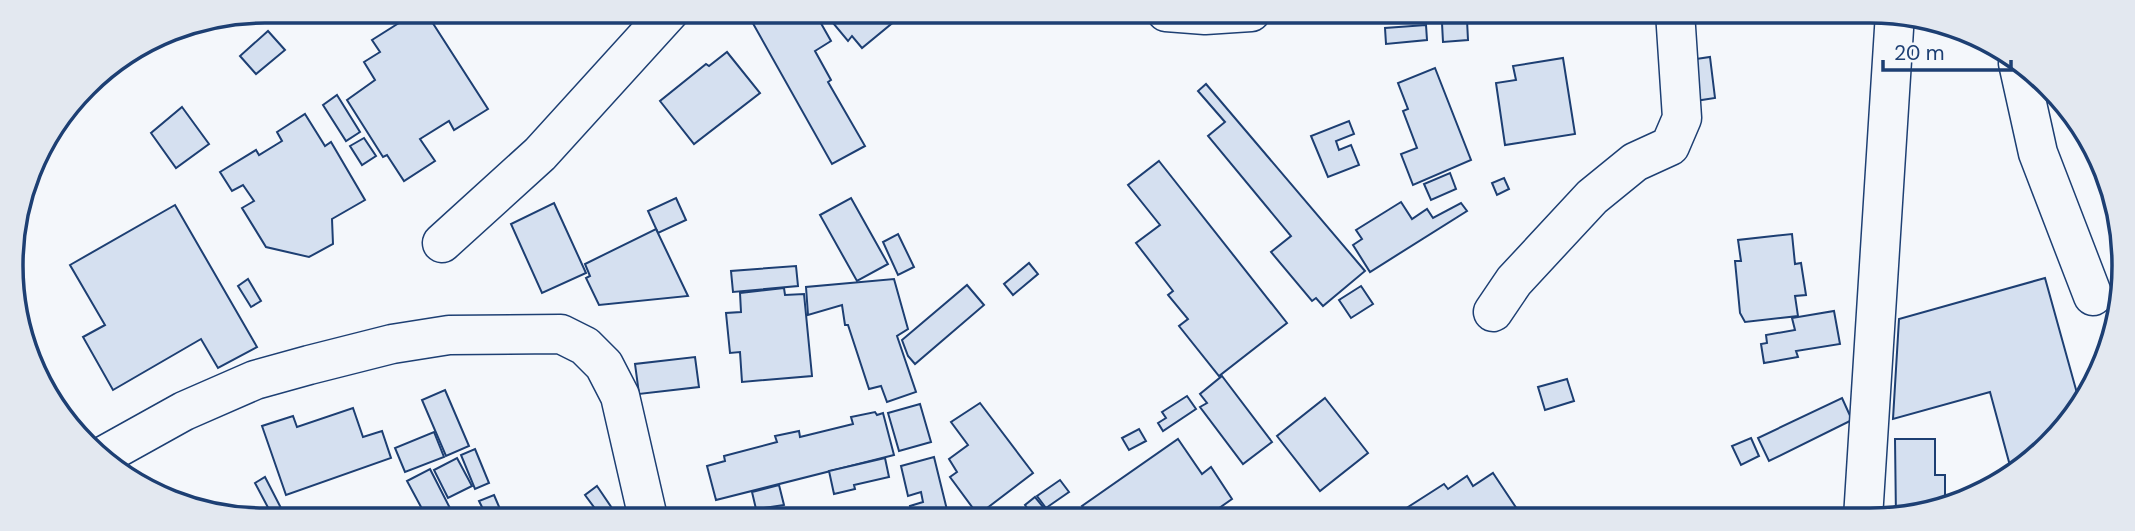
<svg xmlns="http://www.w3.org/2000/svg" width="2135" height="531" font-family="'DM Sans',sans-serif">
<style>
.building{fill:#d5e0f0;stroke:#1d3f73;stroke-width:2}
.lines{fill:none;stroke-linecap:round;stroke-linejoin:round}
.minor-casing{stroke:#1d3f73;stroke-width:41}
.minor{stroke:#f4f7fb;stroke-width:38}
.rim{fill:none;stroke:#1d3f73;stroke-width:3.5}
</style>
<rect width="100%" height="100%" fill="#f4f7fb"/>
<g class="building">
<polygon points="418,11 425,11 488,109 454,130 449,121 420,139 435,161 404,181 387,155 383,157 347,100 375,80 364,62 380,52 372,40"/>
<polygon points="746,11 814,11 831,41 815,51 831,80 828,82 865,146 832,164"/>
<polygon points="823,11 889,11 896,20 862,48 852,36 848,41"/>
<polygon points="1467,20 1468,40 1443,42 1442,23"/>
<polygon points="1426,25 1427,40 1386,44 1385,28"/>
<polygon points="268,31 285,50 256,74 240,56"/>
<polygon points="727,52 760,93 694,144 660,101 706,64 709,66"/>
<polygon points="1710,57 1715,98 1695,101 1689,60"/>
<polygon points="1563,58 1575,134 1505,145 1496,83 1516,80 1513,66"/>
<polygon points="1435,68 1471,160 1413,185 1401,154 1417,148 1403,111 1408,109 1398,83"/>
<polygon points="1206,84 1365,271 1323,306 1316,298 1312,301 1271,252 1291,236 1208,136 1225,122 1198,91"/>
<polygon points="337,95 360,132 346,141 323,105"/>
<polygon points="182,107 209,144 176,168 151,133"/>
<polygon points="305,114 325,146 331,142 365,200 332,219 333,244 309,257 266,247 242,208 254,201 243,185 232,191 220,172 256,150 259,155 282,141 277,132"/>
<polygon points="1349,121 1354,134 1336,141 1339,150 1351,145 1359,165 1328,177 1311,136"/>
<polygon points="364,138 376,156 362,165 350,146"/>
<polygon points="1159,161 1287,323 1219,376 1179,326 1188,319 1168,295 1173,291 1136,243 1160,225 1128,185"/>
<polygon points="1450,173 1456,189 1431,200 1424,184"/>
<polygon points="1504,178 1509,189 1497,195 1492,183"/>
<polygon points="676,198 686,220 658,233 648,211"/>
<polygon points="851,198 888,264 857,281 820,215"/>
<polygon points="1401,202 1412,219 1427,209 1433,218 1461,203 1467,211 1370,272 1353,245 1362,239 1356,230"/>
<polygon points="554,203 586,273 542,293 511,224"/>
<polygon points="175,205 257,347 218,368 201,339 113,390 83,337 105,325 70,265"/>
<polygon points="656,229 688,296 599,305 586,278 590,276 585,264"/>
<polygon points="898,234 914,267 898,275 883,242"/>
<polygon points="1792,234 1795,264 1801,263 1806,295 1795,296 1798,316 1745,322 1740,313 1735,261 1741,261 1738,240"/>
<polygon points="1029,263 1038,274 1013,295 1004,284"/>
<polygon points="796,266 798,286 733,292 731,271"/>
<polygon points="2045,278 2080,404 2050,446 2012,473 1990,392 1893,419 1899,319"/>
<polygon points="248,279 261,301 251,307 238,286"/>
<polygon points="894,279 908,329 897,336 916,392 887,402 881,386 869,389 848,325 845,325 842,305 808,315 806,287"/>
<polygon points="967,285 984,305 915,364 908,356 902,340"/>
<polygon points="1361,286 1373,304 1351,318 1339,300"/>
<polygon points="784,288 785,295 804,294 812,376 742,382 740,352 730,353 726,313 741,312 740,293"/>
<polygon points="1834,311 1840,344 1796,351 1798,357 1764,363 1761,344 1767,343 1766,335 1795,330 1792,318"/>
<polygon points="695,357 699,387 639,394 635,364"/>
<polygon points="1222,376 1272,442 1243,464 1200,407 1207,403 1200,394"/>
<polygon points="1567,379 1574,401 1545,410 1538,387"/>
<polygon points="445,390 469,446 446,456 422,400"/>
<polygon points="1187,396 1196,409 1163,431 1158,423 1166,418 1162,412"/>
<polygon points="1325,398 1368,453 1320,491 1277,436"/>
<polygon points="1842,398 1852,420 1769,461 1758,438"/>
<polygon points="980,403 1033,473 978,515 950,477 957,472 949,459 968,445 951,422"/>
<polygon points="920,404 931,442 899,451 888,413"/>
<polygon points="353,408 363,437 382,431 391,458 286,495 262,426 293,416 297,427"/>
<polygon points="875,412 877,415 883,413 894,455 716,500 707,466 725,461 724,456 777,442 775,436 799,431 800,437 853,424 851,417"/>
<polygon points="1139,429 1146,441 1129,450 1122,438"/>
<polygon points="434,432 444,457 405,472 395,448"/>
<polygon points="1751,438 1759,456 1741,465 1732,446"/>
<polygon points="1178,439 1202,474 1211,467 1232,499 1205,518 1195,518 1193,514 1187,518 1091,518 1082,506"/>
<polygon points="1895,439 1935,439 1935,475 1945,475 1945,505 1896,518"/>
<polygon points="475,449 489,483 475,489 461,455"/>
<polygon points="934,457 949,518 913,518 910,506 923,502 921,492 908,496 901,466"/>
<polygon points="457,458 472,486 448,498 434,470"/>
<polygon points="885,458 889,477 854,485 855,489 834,494 829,471"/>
<polygon points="430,469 455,518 427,518 407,481"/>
<polygon points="1493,473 1523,518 1412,518 1405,509 1444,484 1448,489 1467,476 1473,486"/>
<polygon points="265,477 282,510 272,515 255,483"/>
<polygon points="1060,480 1069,492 1046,508 1037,496"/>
<polygon points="779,485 784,505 756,509 752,492"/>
<polygon points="597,486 618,517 616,518 602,518 585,495"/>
<polygon points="494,495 500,509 486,515 479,501"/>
<polygon points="1035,497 1044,508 1033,516 1025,505"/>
</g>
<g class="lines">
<defs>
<g id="minor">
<polyline points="1166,12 1205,15 1251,12"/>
<polyline points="2018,63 2038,153 2093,296"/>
<polyline points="442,243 540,154 670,11"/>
<polyline points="1493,312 1514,281 1592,197 1635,162 1670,146 1682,118 1675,12"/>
<polyline points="103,456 184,411 255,380 309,365 392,344 449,335 561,334 585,346 604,365 620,396 648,518"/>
<polyline points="1863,518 1895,13"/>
</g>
</defs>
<use href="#minor" class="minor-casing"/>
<use href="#minor" class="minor"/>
</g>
<path d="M0 0H2135V531H0ZM265 23H1870A242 242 0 0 1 2112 265V266A242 242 0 0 1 1870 508H265A242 242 0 0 1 23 266V265A242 242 0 0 1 265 23Z" fill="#e3e8f0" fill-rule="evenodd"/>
<path class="rim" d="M265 23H1870A242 242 0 0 1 2112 265V266A242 242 0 0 1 1870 508H265A242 242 0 0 1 23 266V265A242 242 0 0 1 265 23Z"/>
<path d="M1883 60v10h128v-10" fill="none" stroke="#1d3f73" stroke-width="3.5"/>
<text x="1894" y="60" font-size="21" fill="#1d3f73" stroke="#f4f7fb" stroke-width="5" paint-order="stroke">20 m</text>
</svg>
